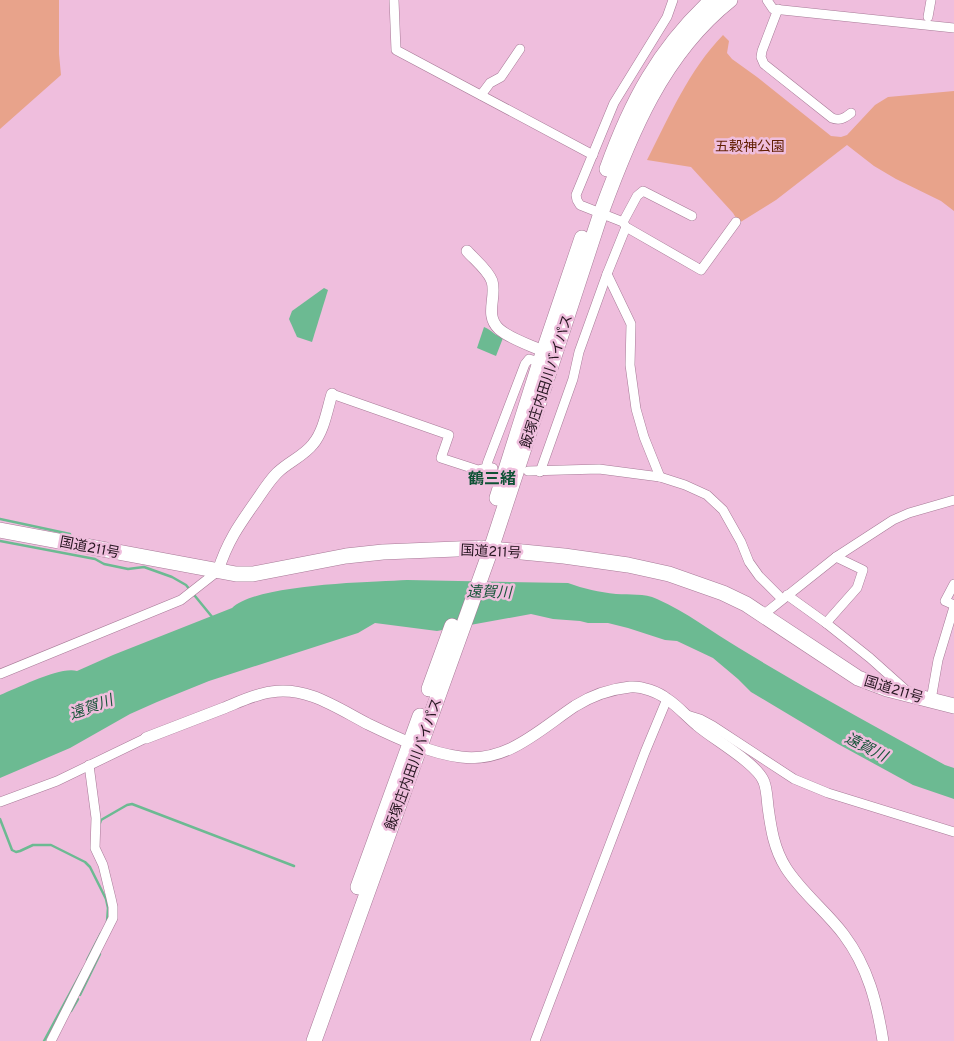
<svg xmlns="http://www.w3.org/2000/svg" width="954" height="1041" font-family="Overpass,'Noto Sans JP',sans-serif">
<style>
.green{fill:#e8a38b}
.water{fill:#6cba92}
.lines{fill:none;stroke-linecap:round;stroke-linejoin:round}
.stream{stroke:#6cba92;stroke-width:2.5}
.minor-casing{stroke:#a77a97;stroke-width:10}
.tertiary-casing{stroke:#a77a97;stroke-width:12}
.trunk-casing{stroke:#a77a97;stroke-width:16}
.minor{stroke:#fff;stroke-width:9}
.tertiary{stroke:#fff;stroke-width:11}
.trunk{stroke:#fff;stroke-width:15}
.labels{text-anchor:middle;stroke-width:5;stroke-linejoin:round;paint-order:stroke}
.park-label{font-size:14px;fill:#611f03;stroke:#efbedd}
.street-label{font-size:14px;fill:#271621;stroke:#efbedd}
.water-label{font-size:15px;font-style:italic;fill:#18553a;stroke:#efbedd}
.quarter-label{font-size:16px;font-weight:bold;fill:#0f5236;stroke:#efbedd}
</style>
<rect width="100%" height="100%" fill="#efbedd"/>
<g class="green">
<polygon points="0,0 59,0 59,54 61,75 0,129"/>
<path d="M 723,35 L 729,41 L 727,53 L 732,59 L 757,77 L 831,136 L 841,137 L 847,135 L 875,105 L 888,97 L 954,91 L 954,211 L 941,201 L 896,179 L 874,166 L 847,145 L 776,200 L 739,223 L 733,213 L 691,167 L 647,160 C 669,117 689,70 723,35 Z"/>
</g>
<g class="water">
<polygon points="324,288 328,290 312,342 297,337 289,319 292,311"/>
<path d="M 484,327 C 492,330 495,336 503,338 L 496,356 L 477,348 Z"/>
<path d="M 407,580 L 568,583 C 584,589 599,592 616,594 C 630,595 644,593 657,599 C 687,612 712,632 739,648 C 806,689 876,727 945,765 L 954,768 L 954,799 L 913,785 L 838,744 L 751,692 L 738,679 L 713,658 L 677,641 L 665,640 L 628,628 L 608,623 L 588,623 L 580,621 L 553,619 L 531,614 L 437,631 L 375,623 L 358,633 L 209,681 L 157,702 L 130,714 L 70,748 L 0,778 L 0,695 C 18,688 60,666 77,671 L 113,655 L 232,608 C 256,584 371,582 407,580 Z"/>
</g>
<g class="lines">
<g class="stream">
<polyline points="0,519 70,534 71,538"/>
<polyline points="0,541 95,559 104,564 128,569 144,567 172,577 186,585 213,618"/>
<polyline points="0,819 12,850 16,852 20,851 33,845 51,845 85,862 90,867 106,899 108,908 107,922"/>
<polyline points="100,823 101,820 127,805 132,804 294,866"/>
<polyline points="87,960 101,933"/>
<polyline points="80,995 100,954"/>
<polyline points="71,1011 78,999"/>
<polyline points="44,1041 83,969"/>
</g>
<defs>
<g id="minor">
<polyline points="394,0 396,50 593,155"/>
<polyline points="673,0 667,17 614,103 576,195 577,200 580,205 623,222 626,227 701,270 736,222"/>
<polyline points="767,0 773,9 954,28"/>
<path d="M 778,9 L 762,51 L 761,57 L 764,64 L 832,118 C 840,121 845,118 851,113"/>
<polyline points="928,17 931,0"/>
<polyline points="481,95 490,83 501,77 520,49"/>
<polyline points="623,222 637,196 643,191 692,216"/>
<polyline points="607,274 631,324 630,365 636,409 644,437 660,477"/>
<polyline points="332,394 449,435 441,458 478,470 489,467 493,468"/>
<polyline points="489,467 487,464 488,461 525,364 529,359 540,362"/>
<polyline points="528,471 599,469 660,477 685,485 707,495 723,510 741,542 749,562 759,576 782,599"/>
<polyline points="540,472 573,379 579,352 607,274 626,227"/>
<polyline points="836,557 863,570 857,588 826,623 870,658 908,692"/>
<polyline points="954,584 945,601 954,605"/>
<polyline points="787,595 826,623"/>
<polyline points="763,615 836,557 893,520 909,513 954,500"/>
<polyline points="0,674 181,600 218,571"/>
<polyline points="931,700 938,660 954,607"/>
<polyline points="687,715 700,719 713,726 794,779 828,793 954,832"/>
<polyline points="0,802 57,781 146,738"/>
<polyline points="51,1041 113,918 113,907 111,898 103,865 95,848 96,818 89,765"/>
<polyline points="535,1041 645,752 667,699"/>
</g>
<g id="tertiary">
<path d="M 467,251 C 475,260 488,270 492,281 C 497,297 484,315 499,329 C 510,339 530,345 543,351"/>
<path d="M 218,571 C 227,542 239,525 256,501 C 263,491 269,481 277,473 C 288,462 304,456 313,444 C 324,431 327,410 332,394"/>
<path d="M 146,738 C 172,728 198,718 224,708 C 239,702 255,694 271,692 C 307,686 337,708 368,724 C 397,738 429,753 461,757 C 507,763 539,730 575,706 C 591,696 611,689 630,687 C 642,686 658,692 667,699 C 678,706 687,717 697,725 C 713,739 758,764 764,782 C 767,790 767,799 768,807 C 771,829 774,849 786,868 C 802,893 827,912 844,935 C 868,967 877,1003 883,1041"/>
</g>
<g id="trunk">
<path d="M 607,169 C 631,102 659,49 712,0"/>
<polyline points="497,498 540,362 582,238"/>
<polyline points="0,530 236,574 253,574 346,556 383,552 481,548 564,556 628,565 669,574 723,593 746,604 858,678 887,689 954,706"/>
<polyline points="429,689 452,626"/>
<polyline points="358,887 420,716"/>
<path d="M 314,1041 L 491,549 L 601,213 C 630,134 662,54 730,0"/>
</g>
</defs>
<use href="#minor" class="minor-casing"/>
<use href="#tertiary" class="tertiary-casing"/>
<use href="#trunk" class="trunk-casing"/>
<use href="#minor" class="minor"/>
<use href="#tertiary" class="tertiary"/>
<use href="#trunk" class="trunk"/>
</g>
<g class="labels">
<g class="park-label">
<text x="750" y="151">五穀神公園</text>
</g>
<g class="street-label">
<text transform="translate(546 381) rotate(-72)" y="5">飯塚庄内田川バイパス</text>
<text transform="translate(90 547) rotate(11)" y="5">国道211号</text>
<text transform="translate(491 551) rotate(3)" y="5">国道211号</text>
<text transform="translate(894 689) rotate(17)" y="5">国道211号</text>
<text transform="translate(413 764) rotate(-70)" y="5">飯塚庄内田川バイパス</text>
</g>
<g class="water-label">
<text transform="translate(489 592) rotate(1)" y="5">遠賀川</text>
<text transform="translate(91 707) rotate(-20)" y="5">遠賀川</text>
<text transform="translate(866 747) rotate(27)" y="5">遠賀川</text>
</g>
<g class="quarter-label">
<text x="492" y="484">鶴三緒</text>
</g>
</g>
</svg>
